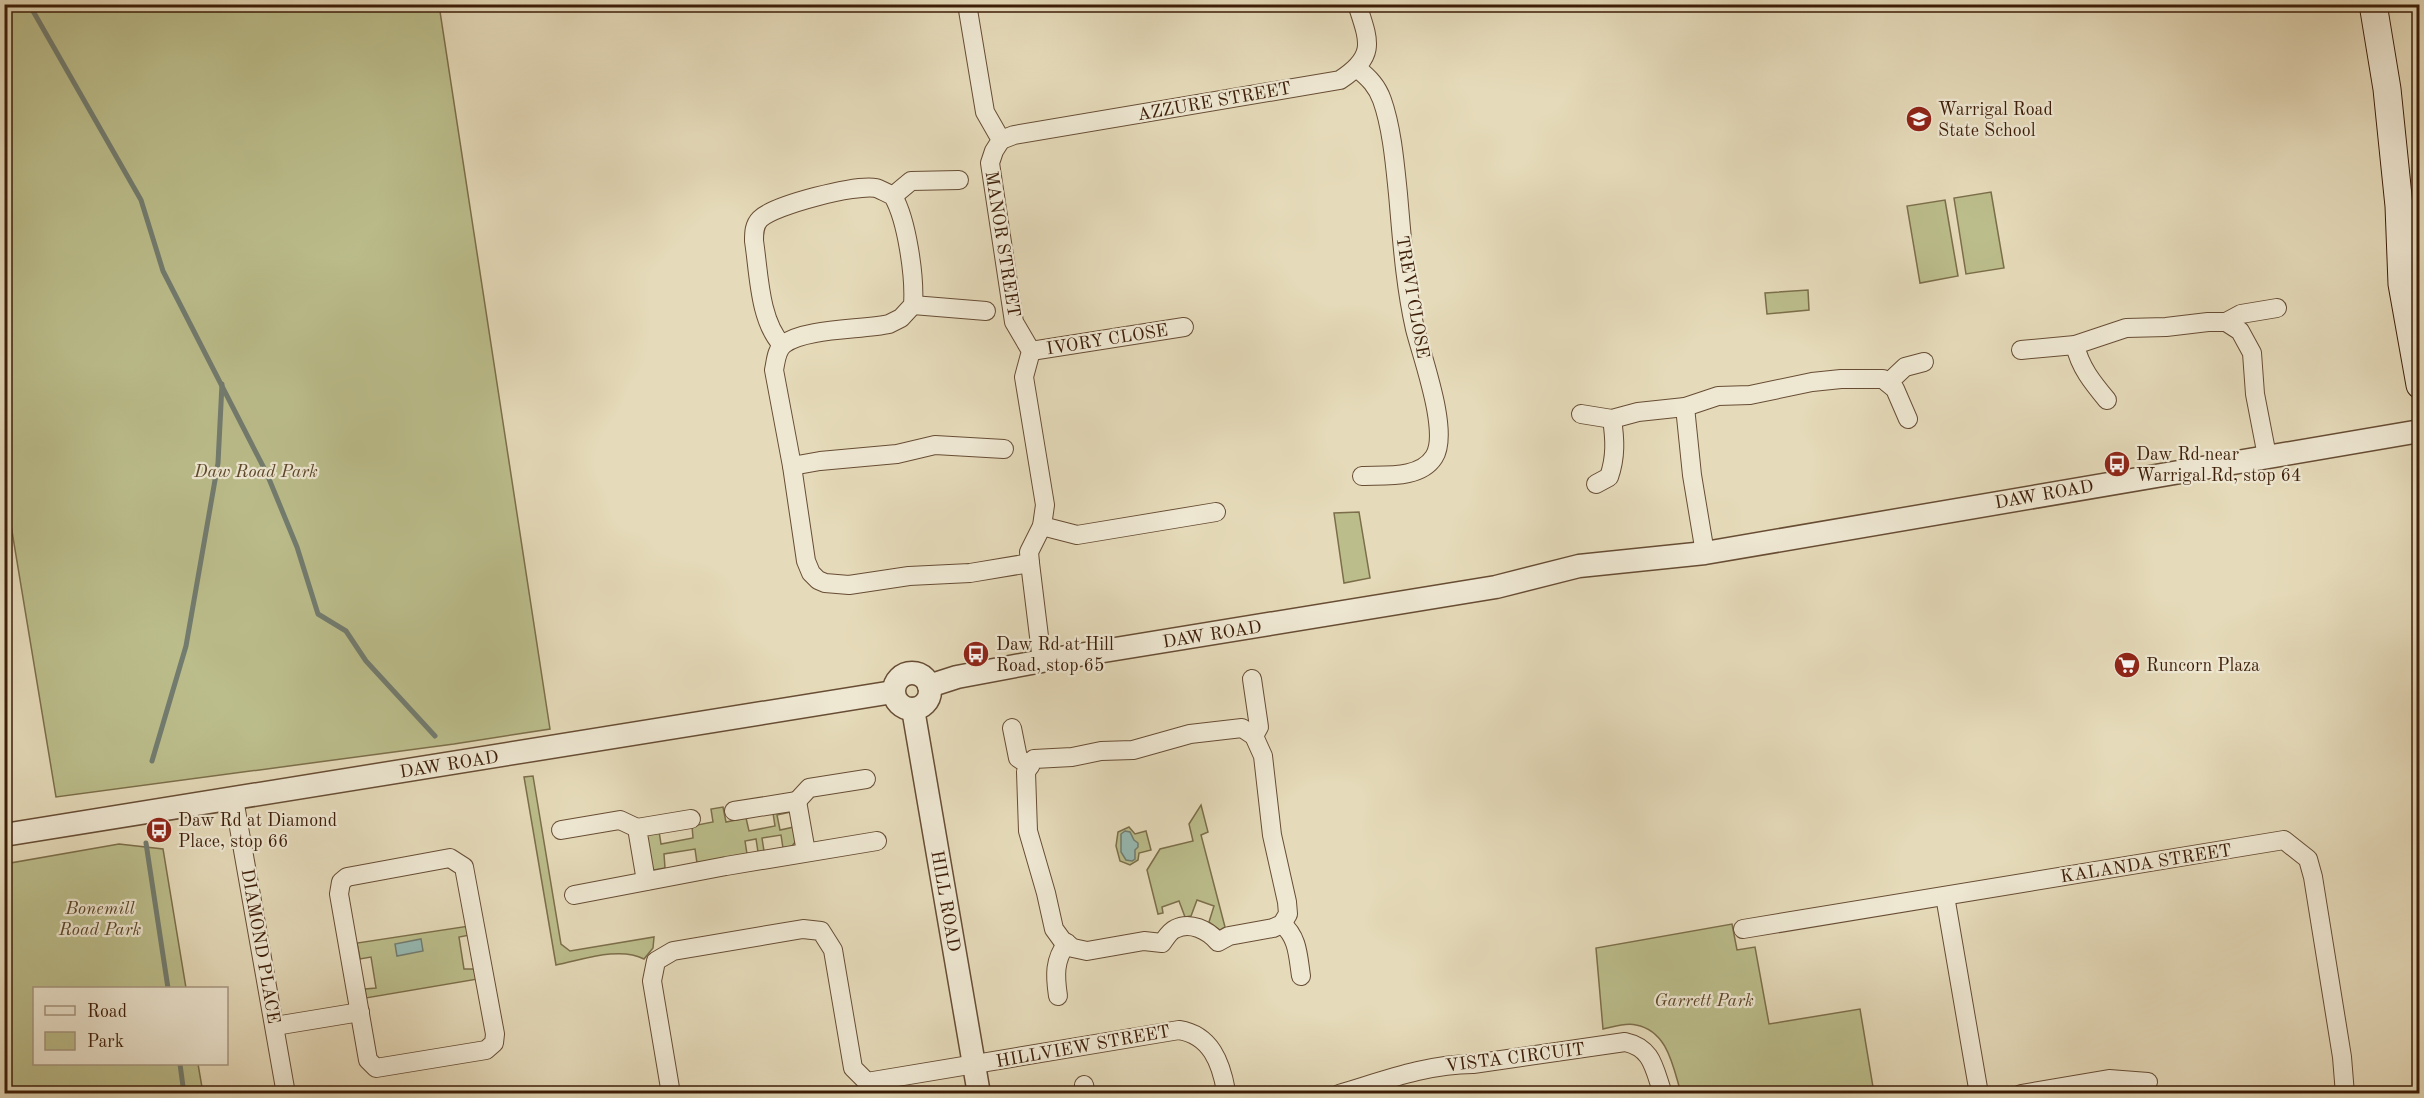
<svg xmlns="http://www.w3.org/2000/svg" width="2424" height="1098" font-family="'Old Standard TT',serif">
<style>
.green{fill:#bbbd8b;stroke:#7c6e4a;stroke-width:1.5}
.water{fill:#96bab4;stroke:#727c6f;stroke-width:1.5}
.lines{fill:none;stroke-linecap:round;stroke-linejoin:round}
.stream{stroke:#727c6f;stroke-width:5}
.minor-casing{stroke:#674d34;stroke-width:20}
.tertiary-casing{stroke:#674d34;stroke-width:25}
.secondary-casing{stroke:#3d1e08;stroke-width:29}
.minor{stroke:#eee7d2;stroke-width:18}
.tertiary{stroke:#eee7d2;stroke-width:22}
.secondary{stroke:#eee7d2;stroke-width:27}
.labels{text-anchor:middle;stroke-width:4.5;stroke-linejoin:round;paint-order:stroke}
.street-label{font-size:18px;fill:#3d1e08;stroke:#eee7d2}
.poi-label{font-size:18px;fill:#3d1e08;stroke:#eee7d2;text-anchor:start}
.park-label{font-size:18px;font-style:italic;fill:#5c4629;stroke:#eee7d2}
</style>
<rect width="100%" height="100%" fill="#e5dab9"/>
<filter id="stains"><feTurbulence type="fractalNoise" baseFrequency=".00333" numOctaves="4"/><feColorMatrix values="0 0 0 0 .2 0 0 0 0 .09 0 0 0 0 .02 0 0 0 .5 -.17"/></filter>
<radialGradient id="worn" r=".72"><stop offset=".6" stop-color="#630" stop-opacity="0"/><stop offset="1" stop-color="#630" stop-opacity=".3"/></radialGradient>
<g class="green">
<polygon points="4,5 439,5 550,729 454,744 56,797 5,489"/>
<polygon points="1991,192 2004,268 1966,274 1954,198"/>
<polygon points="1945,200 1958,276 1920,283 1907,206"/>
<polygon points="1808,290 1809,310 1767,314 1765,293"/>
<polygon points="1359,512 1370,578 1344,583 1334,513"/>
<path d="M 533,776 L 561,944 L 570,951 L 654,937 L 653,948 L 644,959 C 619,946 582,960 556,965 L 524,777 Z"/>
<polygon points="1201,805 1208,832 1201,835 1225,927 1220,930 1209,922 1214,906 1197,900 1191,916 1185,917 1179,901 1162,907 1163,913 1158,914 1147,870 1160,849 1193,841 1189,824"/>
<polygon points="723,807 726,822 746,818 749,831 775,826 773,813 791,810 791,812 777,815 780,830 794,827 796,841 792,846 783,848 781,835 762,838 764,851 758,852 756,839 745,841 747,854 697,863 695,849 664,854 665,868 654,870 651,866 646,837 648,833 659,831 661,844 693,838 692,826 713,822 711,809"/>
<polygon points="1129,827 1135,834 1146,831 1151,850 1139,853 1138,860 1130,865 1120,861 1116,846 1118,832"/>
<polygon points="119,844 163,849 186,988 34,988 34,1064 198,1064 203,1093 5,1093 5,864"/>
<path d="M 1732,924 L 1737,950 L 1755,947 L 1769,1024 L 1860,1009 L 1874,1093 L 1681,1093 C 1673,1067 1668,1031 1636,1025 C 1626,1022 1613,1027 1603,1029 L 1596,948 Z"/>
<polygon points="469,926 470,935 459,937 464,969 476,969 478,979 366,998 365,989 376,988 371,957 360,959 357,943"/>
</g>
<g class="water">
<polygon points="1125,831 1130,832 1134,840 1138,843 1138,847 1135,850 1135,859 1132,861 1126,860 1121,852 1121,834"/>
<polygon points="421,939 423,951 397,956 395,944"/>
</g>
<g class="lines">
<g class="stream">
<polyline points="29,4 141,200 163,271 267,474 297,547 318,614 346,631 366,661 435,736"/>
<polyline points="152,761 186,646 218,463 222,384"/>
<polyline points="146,843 168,988"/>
<polyline points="180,1064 184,1094"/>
</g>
<defs>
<g id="minor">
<polyline points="967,4 985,112 1001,140 994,151 990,163 1014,322 1031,351 1024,377 1045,505 1042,526 1029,552 1030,563 1042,661"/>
<path d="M 1358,69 C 1369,78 1377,86 1382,100 C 1392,128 1395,165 1398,194 C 1402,239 1405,285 1415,329 C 1422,357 1450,433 1434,457 C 1420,479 1385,475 1362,476"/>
<path d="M 1001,140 L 1014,135 L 1340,80 C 1377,56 1369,41 1357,4"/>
<polyline points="893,196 911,181 959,180"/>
<polyline points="913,305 986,311"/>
<polyline points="2226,322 2240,331 2252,353 2255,394 2267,456"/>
<path d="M 782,345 C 759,320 759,273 754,241 C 754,233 754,225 760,219 C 774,205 856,184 876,188 C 882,190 887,193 893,196 C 907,220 915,277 913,305 L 901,318 L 889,324 C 862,330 805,328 784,344 C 776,350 776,361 774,370 L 792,466 L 806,561 L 811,573 L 818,580 L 825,583 L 849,585 L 909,576 L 970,573 L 1030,563"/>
<path d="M 2075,345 C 2080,367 2092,382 2107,400"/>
<polyline points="2021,350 2075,345 2126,328 2166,327 2208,322 2226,322 2241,314 2277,308"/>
<polyline points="1031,351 1184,327"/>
<polyline points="1888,383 1905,367 1924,362"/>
<polyline points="1685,407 1692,475 1705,553"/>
<polyline points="1581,414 1612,419 1638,412 1685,407 1718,396 1750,395 1812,382 1841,379 1883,379 1895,389 1908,419"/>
<polyline points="792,466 820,461 897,454 935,445 1004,449"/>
<path d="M 1596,484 L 1609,477 C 1616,457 1615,439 1612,419"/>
<polyline points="1042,526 1077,535 1216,512"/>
<polyline points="1252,679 1259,727 1254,736"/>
<polyline points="1012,728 1018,758 1030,766"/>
<path d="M 1242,728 L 1254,736 L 1263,756 L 1272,835 L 1287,902 L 1288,914 L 1282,924 L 1273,928 L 1229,936 L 1218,942 C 1208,930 1190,921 1175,929 C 1170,931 1165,939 1162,943 L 1144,941 L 1087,951 L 1073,948 L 1062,940 L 1054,929 L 1046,893 L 1028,831 L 1026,772 L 1034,759 L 1072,757 L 1101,751 L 1133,750 L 1190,734 Z"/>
<polyline points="234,799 286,1094"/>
<polyline points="797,801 809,788 866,779"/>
<polyline points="734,811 797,801 806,852"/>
<polyline points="561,830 620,820 637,828"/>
<polygon points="450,858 464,867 495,1034 494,1043 486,1050 376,1068 368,1060 339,894 341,882 347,877"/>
<polyline points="646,881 637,828 691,819"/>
<polyline points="574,895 726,866 877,841"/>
<polyline points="1945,896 1979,1094"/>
<path d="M 1282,924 C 1298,937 1298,956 1301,976"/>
<polyline points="1743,929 2284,840 2308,859 2313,877 2342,1057 2345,1094"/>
<path d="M 1058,996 C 1055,976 1054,960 1067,943"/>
<polyline points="275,1026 360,1012"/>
<polyline points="1084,1085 1086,1094"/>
<path d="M 671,1094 L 652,981 L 656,961 L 673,951 L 803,929 L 821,931 L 833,950 L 853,1068 L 867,1082 L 1179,1030 C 1211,1035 1221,1063 1226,1091"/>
<path d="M 1339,1094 C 1383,1081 1427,1064 1473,1064 L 1625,1042 C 1653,1048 1654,1069 1663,1094"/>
<polyline points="2021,1094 2109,1079 2148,1082"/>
</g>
<g id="tertiary">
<circle cx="912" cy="691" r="18"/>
<polyline points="929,686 957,677 1042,661 1496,587 1579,566 1705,553 2420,431"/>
<polyline points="913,709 979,1094"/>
<polyline points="4,835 893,692"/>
</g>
<polyline id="secondary" points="2373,4 2387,89 2399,206 2402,284 2420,385"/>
</defs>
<use href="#minor" class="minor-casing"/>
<use href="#tertiary" class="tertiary-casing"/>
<use href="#secondary" class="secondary-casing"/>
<use href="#minor" class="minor"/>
<use href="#tertiary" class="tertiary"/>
<use href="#secondary" class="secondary"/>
</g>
<defs>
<symbol id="school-disc" viewBox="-11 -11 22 22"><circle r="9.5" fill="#8f2418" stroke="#eee7d2"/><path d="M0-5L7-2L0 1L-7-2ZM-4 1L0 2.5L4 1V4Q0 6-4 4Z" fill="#fff"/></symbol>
<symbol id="bus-disc" viewBox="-11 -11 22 22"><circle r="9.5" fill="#8f2418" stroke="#eee7d2"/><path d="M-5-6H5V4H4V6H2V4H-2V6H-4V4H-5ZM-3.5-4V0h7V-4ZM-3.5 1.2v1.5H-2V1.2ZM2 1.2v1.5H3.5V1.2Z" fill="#fff"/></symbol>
<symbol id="supermarket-disc" viewBox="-11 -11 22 22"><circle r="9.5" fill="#8f2418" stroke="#eee7d2"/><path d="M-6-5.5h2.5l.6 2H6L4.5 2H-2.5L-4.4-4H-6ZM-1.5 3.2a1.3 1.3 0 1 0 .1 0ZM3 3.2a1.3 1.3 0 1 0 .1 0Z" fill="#fff"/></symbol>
</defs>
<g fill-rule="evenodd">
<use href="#school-disc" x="1904" y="104" width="30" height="30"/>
<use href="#bus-disc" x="2102" y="449" width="30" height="30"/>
<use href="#bus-disc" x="961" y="639" width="30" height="30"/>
<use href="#supermarket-disc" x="2112" y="650" width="30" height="30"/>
<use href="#bus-disc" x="144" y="815" width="30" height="30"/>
</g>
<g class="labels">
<g class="street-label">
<text transform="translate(1214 101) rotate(-10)" y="6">AZZURE STREET</text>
<text transform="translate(1003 244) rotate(81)" y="6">MANOR STREET</text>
<text transform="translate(1413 297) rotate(80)" y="6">TREVI CLOSE</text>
<text transform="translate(1107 339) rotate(-9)" y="6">IVORY CLOSE</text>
<text transform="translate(2044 494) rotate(-10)" y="6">DAW ROAD</text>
<text transform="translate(1212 634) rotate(-9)" y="6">DAW ROAD</text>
<text transform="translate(449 764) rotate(-9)" y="6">DAW ROAD</text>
<text transform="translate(2146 863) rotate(-9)" y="6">KALANDA STREET</text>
<text transform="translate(946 901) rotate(80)" y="6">HILL ROAD</text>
<text transform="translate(261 946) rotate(80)" y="6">DIAMOND PLACE</text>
<text transform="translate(1083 1046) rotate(-10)" y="6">HILLVIEW STREET</text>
<text transform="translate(1515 1057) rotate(-7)" y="6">VISTA CIRCUIT</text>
</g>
<g class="poi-label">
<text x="1938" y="115">Warrigal Road<tspan x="1938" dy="21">State School</tspan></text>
<text x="2136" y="460">Daw Rd near<tspan x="2136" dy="21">Warrigal Rd, stop 64</tspan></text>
<text x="996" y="650">Daw Rd at Hill<tspan x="996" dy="21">Road, stop 65</tspan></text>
<text x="2146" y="671">Runcorn Plaza</text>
<text x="178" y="826">Daw Rd at Diamond<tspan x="178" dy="21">Place, stop 66</tspan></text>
</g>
<g class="park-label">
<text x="256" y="477">Daw Road Park</text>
<text x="100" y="914">Bonemill<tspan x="100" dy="21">Road Park</tspan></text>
<text x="1704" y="1006">Garrett Park</text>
</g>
</g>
<rect width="2424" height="1098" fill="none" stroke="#e5dab9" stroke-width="24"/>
<rect x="6" y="6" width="2412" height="1086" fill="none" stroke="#3d1e08" stroke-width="3"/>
<rect x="12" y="12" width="2400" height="1074" fill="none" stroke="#3d1e08" stroke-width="1.5"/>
<rect x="33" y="987" width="195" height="78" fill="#eee7d2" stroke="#a79781" stroke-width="1.5"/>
<rect x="45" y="1006" width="30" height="9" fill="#eee7d2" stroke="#a79781" stroke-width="1.5"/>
<text x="87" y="1017" font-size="18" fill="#3d1e08">Road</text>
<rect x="45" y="1032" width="30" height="18" fill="#bbbd8b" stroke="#a79781" stroke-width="1.5"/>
<text x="87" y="1047" font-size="18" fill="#3d1e08">Park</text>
<rect width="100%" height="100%" filter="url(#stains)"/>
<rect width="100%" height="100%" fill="url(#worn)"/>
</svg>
